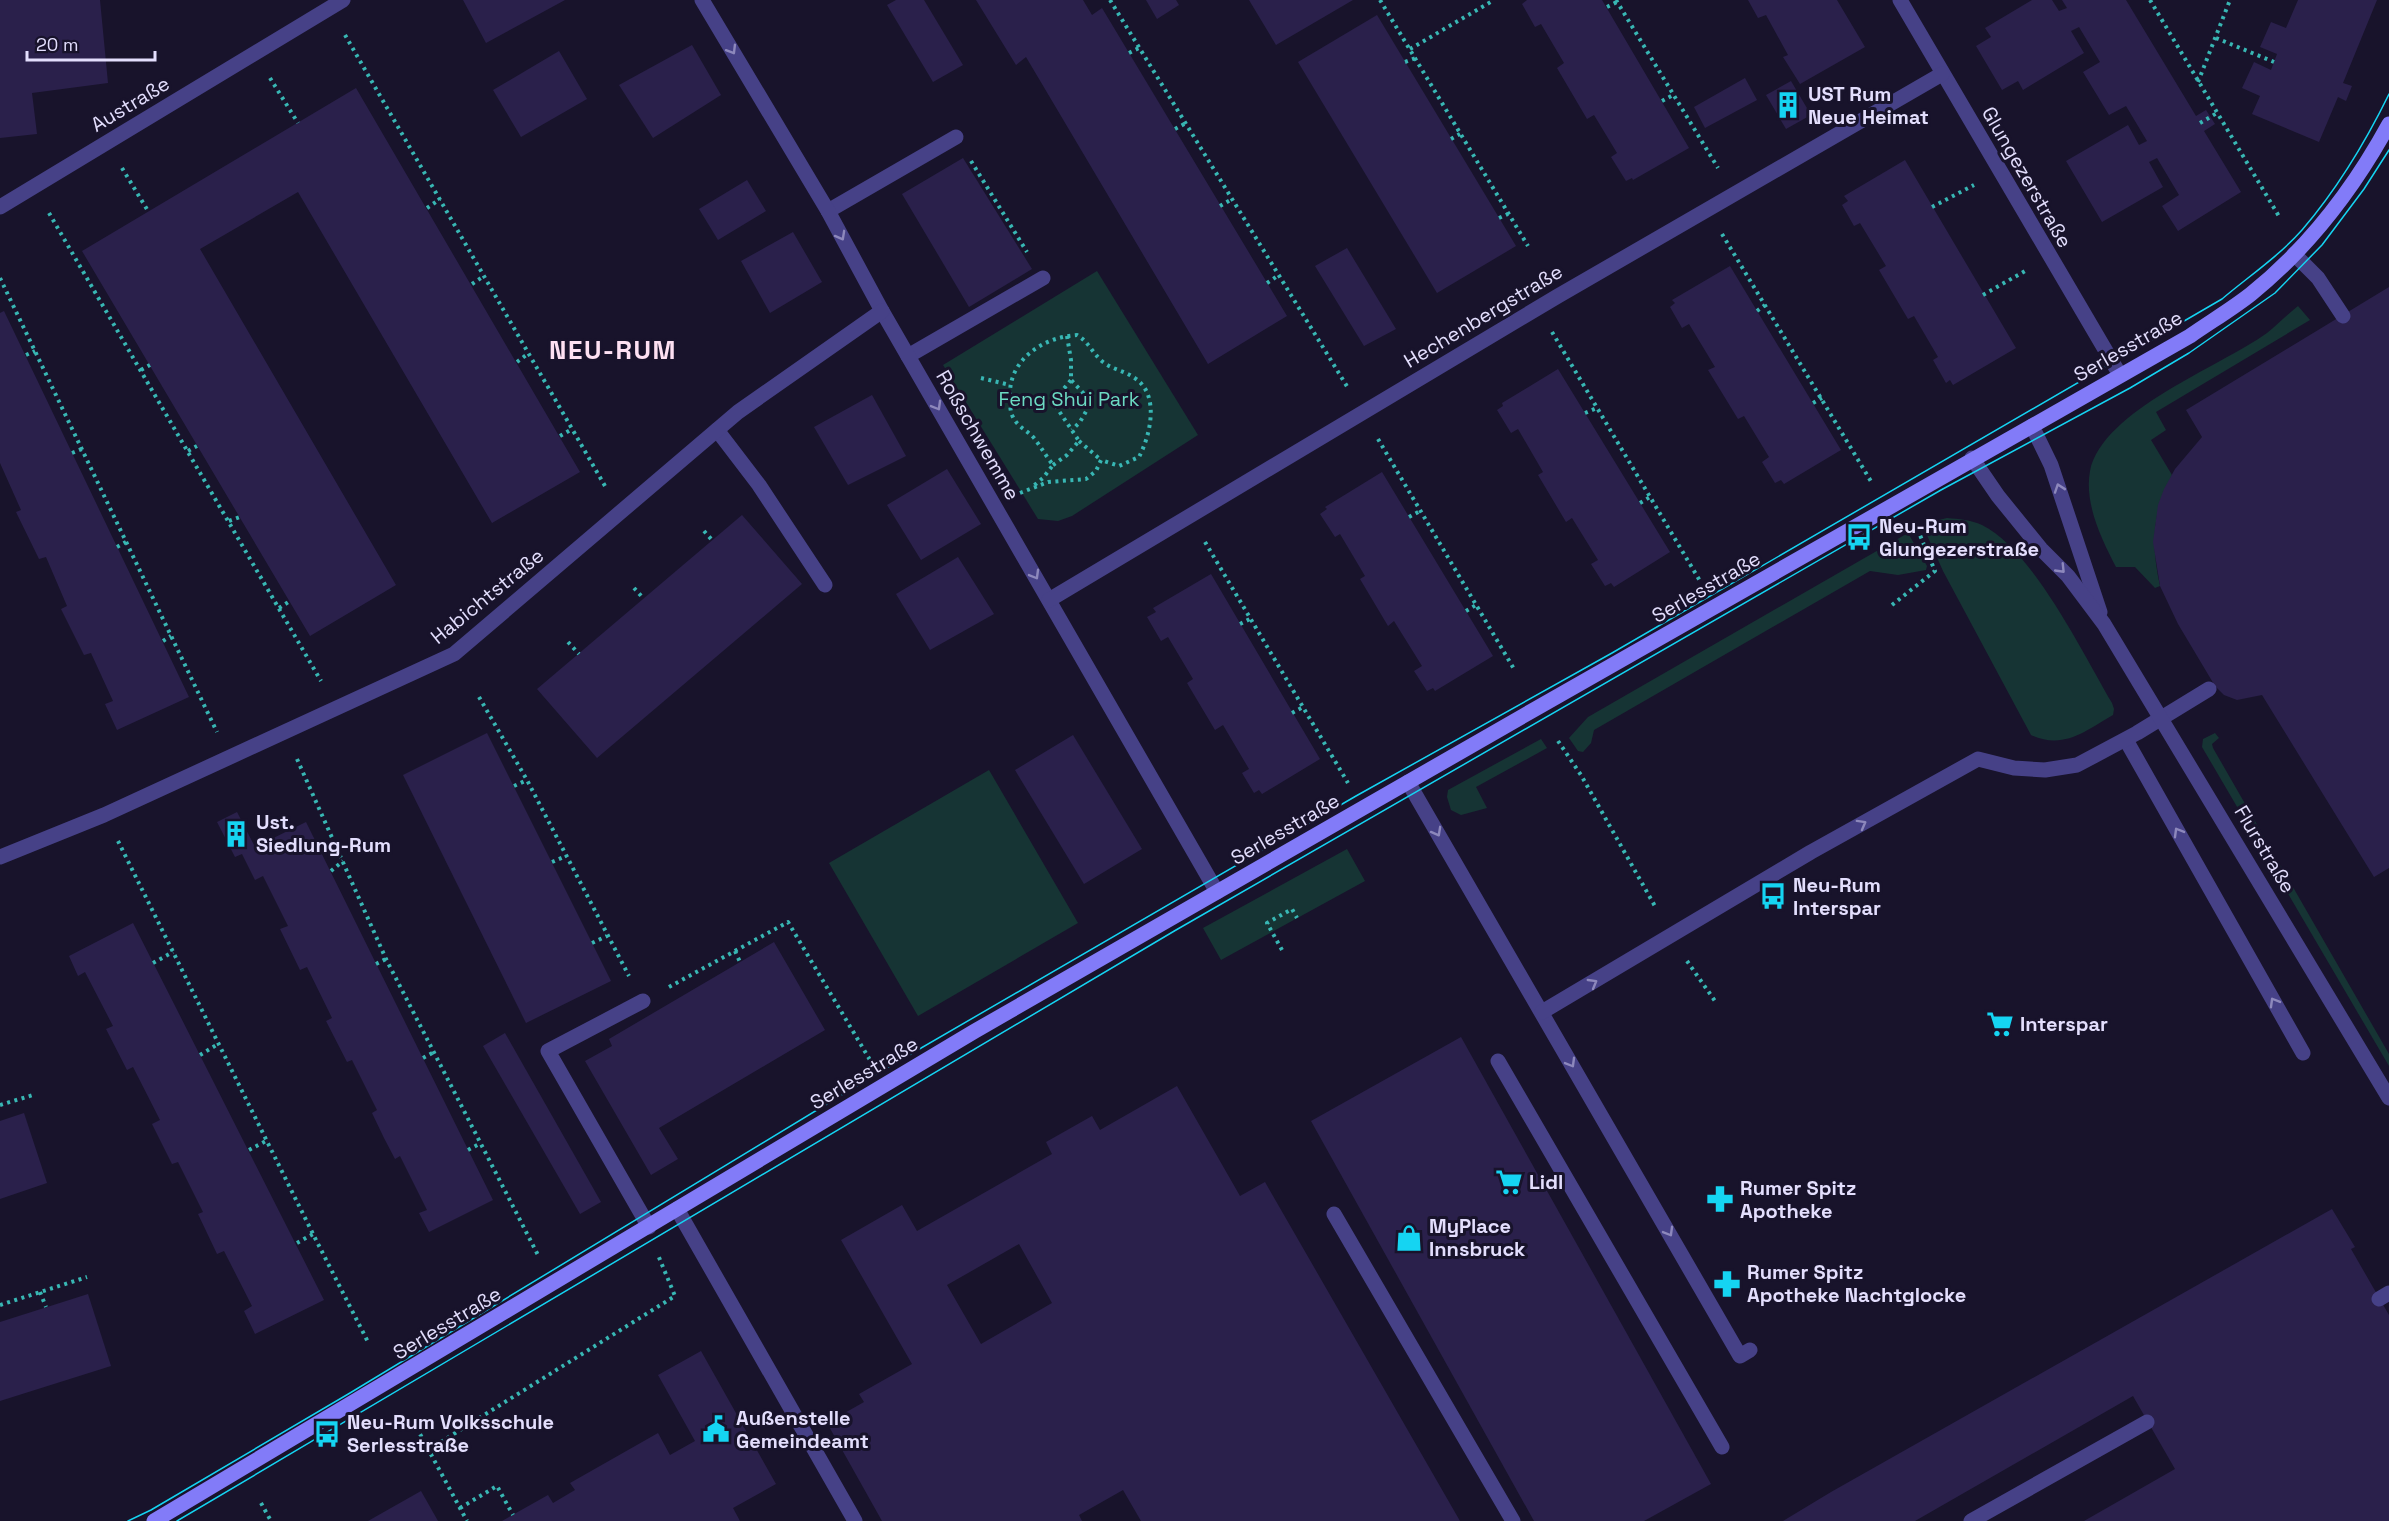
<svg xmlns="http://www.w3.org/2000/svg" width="2389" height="1521" font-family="'Space Grotesk',sans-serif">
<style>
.green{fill:#163434}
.building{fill:#2a204b;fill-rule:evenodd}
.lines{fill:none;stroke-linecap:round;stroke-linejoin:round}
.path{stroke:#38b7b4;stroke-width:4;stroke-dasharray:3 4.5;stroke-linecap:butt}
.lane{stroke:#464187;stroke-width:15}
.street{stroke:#464187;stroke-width:15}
.secondary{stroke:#827bf8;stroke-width:15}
.tram{stroke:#15d4f2;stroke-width:1.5}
.oneway{stroke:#8d88bc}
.labels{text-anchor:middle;stroke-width:6;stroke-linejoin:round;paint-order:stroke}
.poi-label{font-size:20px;font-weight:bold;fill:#e3defd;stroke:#18132b;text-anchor:start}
.street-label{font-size:20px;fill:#e3defd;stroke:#18132b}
.park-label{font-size:20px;fill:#6cdbc3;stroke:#18132b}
.district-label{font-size:26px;font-weight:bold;letter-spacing:1.5px;fill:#fde0f2;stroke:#18132b}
</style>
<rect width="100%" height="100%" fill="#18132b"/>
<g class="green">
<polygon points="1097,271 1198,435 1072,516 1058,521 1038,519 943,365"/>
<path d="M 2298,306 L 2310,320 L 2156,412 L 2166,430 L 2151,440 L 2172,475 C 2152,512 2151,545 2160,586 L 2155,588 L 2135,567 L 2116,567 C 2102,540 2084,504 2090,471 C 2103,410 2218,368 2267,333 C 2278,324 2288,314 2298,306 Z"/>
<path d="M 1947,518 C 1959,519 1971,520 1982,525 C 2033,550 2083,654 2112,703 L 2114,709 L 2113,715 C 2085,731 2064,750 2031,735 L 1943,571 L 1922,524 Z"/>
<polygon points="1908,533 1927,566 1926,570 1898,575 1870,571 1594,730 1591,743 1583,752 1578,751 1569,738 1588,717"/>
<polygon points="2215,733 2219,738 2212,744 2213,748 2389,1054 2389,1066 2202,747 2203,739"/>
<polygon points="1541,739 1547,748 1476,787 1487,808 1461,815 1451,810 1447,797 1448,790"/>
<polygon points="989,770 1078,923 918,1016 829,863"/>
<polygon points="1347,849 1365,881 1221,960 1203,928"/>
</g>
<g class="building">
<polygon points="0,0 100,0 108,83 32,93 37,134 0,138"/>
<polygon points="463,0 565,0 486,43"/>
<polygon points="896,0 924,0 963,65 933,82 887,5"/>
<polygon points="976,0 1083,0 1092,15 1102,8 1287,316 1208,364 1026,57 1016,65"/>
<polygon points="1146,0 1176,0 1179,5 1157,19"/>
<polygon points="1249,0 1353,0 1276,45"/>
<polygon points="1527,0 1602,0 1689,148 1633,180 1632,178 1626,181 1611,157 1617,153 1594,115 1587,119 1557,68 1564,63 1541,24 1535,27 1522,4"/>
<polygon points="1748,0 1837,0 1865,47 1800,84 1783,57 1788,55 1766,15 1758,18"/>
<polygon points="2032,0 2052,0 2059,11 2067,8 2062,0 2126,0 2196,116 2206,110 2215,124 2204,131 2241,192 2178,231 2162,206 2179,195 2157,158 2149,162 2163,187 2102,222 2066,161 2128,125 2139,145 2147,141 2126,106 2109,115 2083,72 2100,62 2079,27 2071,31 2084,53 2023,90 2018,81 2002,90 1976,46 1991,37 1985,28"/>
<polygon points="2298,0 2377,0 2343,83 2352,86 2346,101 2338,97 2319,142 2252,114 2260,96 2242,88 2254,62 2271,70 2277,54 2260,47 2271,22 2286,28"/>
<polygon points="1377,15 1516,246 1437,293 1298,62"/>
<polygon points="692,45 721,95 653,138 619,85"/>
<polygon points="559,51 587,99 521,137 493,90"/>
<polygon points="1745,78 1757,100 1705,128 1694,107"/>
<polygon points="1791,81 1811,115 1786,129 1766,95"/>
<polygon points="356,88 580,472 492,523 298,192 200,249 396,585 310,636 82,251"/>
<polygon points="963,158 1032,269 969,307 902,194"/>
<polygon points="1905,160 2016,348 1953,385 1950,380 1946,383 1933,360 1938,357 1914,316 1908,319 1879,270 1886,266 1860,223 1854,226 1842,205 1848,201 1844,196"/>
<polygon points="747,180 766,211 718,240 699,209"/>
<polygon points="793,232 822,282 770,313 741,261"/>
<polygon points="1347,248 1396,329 1364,346 1315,266"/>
<polygon points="1730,266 1841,450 1784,484 1781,480 1775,483 1762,462 1769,457 1744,416 1738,419 1708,370 1715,367 1689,324 1682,328 1670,307 1675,303 1672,300"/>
<polygon points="2389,287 2389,868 2374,877 2262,695 2237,700 2224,695 2215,686 2178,624 2160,586 2153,542 2158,505 2164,489 2175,469 2202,437 2186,410"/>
<polygon points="4,311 189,697 117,730 105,704 113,701 91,653 84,655 61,609 67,606 46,557 39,559 16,512 21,510 0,463 0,313"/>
<polygon points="1558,369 1670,552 1614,587 1611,583 1605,586 1591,564 1598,560 1572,518 1566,522 1538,475 1543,472 1518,429 1511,433 1497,410 1503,406 1502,403"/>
<polygon points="872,395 906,456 848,485 814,427"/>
<polygon points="947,469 981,524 921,560 887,505"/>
<polygon points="1382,472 1493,656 1435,691 1433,688 1427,691 1414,671 1422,666 1394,621 1388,626 1360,579 1365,576 1340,534 1335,537 1320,514 1327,509 1325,507"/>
<polygon points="742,515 802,584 597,758 537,689"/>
<polygon points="958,557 994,614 930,650 896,594"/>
<polygon points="1211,574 1320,759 1262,794 1259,790 1254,793 1242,773 1249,769 1223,725 1215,730 1187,683 1193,679 1168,637 1161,641 1147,617 1156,612 1153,608"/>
<polygon points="487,733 611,981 526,1023 403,775"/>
<polygon points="1073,735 1142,849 1084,884 1015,770"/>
<polygon points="237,812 255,847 306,822 493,1200 429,1232 419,1213 427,1210 400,1156 395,1159 384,1138 372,1113 377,1110 352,1060 347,1062 326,1021 332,1018 307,967 300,970 280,929 288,926 263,876 255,880 242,854 235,857 217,822"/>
<polygon points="133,923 324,1300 255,1334 244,1311 252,1306 224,1251 217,1254 198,1214 203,1212 178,1162 172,1164 152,1124 160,1120 133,1067 127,1070 106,1029 113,1026 85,972 78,976 69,956"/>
<polygon points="774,942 825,1030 659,1128 678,1159 651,1175 585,1061 612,1046 609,1039"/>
<polygon points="505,1033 601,1202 580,1214 483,1046"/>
<polygon points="1461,1037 1711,1484 1644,1521 1534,1521 1311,1121"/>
<path d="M 1177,1086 L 1240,1196 L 1265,1182 L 1460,1521 L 1141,1521 L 1123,1490 L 1079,1515 L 1082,1521 L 882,1521 L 827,1423 L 864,1402 L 859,1394 L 912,1364 L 841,1240 L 902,1205 L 917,1231 L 1052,1154 L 1046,1142 L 1092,1116 L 1100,1130 ZM 1019,1244 L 1052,1303 L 981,1344 L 947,1285 Z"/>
<polygon points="24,1113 47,1183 0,1199 0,1121"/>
<polygon points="2332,1209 2355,1247 2351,1249 2389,1315 2389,1521 2084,1521 2175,1469 2133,1396 1915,1521 1783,1521 1831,1492"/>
<polygon points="88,1294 111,1366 0,1401 0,1322"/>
<polygon points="701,1351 776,1484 733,1508 740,1521 502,1521 548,1495 553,1503 575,1490 570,1483 658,1433 670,1455 695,1441 658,1375"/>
<polygon points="421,1491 438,1521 368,1521"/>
</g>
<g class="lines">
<g class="path">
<polyline points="1110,0 1348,388"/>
<polyline points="1380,0 1528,246"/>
<polyline points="1616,0 1718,168"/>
<polyline points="2150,0 2280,218"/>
<polyline points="1607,7 1617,2"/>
<polyline points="345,35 605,486"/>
<polyline points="2216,38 2274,62"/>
<polyline points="1410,49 1494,0"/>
<polyline points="1129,53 1139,48"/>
<polyline points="1405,62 1416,58"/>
<polyline points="270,78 298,123"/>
<polyline points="2198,82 2230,0"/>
<polyline points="1662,101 1673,95"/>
<polyline points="2200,123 2217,113"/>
<polyline points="1175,129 1186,123"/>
<polyline points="1451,139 1460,134"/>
<polyline points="971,161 1027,252"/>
<polyline points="122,168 148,211"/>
<polyline points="1220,206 1232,199"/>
<polyline points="1932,207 1974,185"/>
<polyline points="427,208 440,199"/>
<polyline points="49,213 321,681"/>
<polyline points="1499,218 1508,214"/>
<polyline points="1722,234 1872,483"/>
<polyline points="0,278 217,732"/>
<polyline points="1267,283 1279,275"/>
<polyline points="472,284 484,276"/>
<polyline points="1983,295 2025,271"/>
<polyline points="1757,311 1765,305"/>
<polyline points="1552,332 1700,581"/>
<polyline points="1067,336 1071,360 1071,380 1085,395 1088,408 1080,422 1072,430"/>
<polyline points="26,355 35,351"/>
<polyline points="517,362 529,353"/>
<polyline points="141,370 150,365"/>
<polyline points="981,378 1010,385"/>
<polyline points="1813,403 1822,398"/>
<polyline points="1585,413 1597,408"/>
<polyline points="560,436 572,429"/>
<polyline points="1378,439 1514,669"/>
<polyline points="1079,441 1101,460"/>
<polyline points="188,451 197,446"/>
<polyline points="72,453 82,449"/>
<polyline points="1053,465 1067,455 1079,441 1057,408 1057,397 1071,380"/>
<path d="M 1020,493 L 1048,482 L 1086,479 L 1096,471 L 1101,460 L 1119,466 L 1139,457 C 1150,436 1160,396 1136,379 C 1126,371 1113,370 1103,362 C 1092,353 1089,342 1077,335 C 1043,337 1008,360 1010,397 C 1010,403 1010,410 1012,415 C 1017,427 1027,430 1034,438 C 1041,447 1046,456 1053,465 L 1043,478 L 1031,488"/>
<polyline points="1640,503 1650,497"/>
<polyline points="1409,517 1420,511"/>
<polyline points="229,521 240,517"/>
<polyline points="704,531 712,540"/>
<polyline points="1205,542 1348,783"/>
<polyline points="117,547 126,542"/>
<polyline points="634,588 644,599"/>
<polyline points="1892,605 1935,571 1917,528"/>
<polyline points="279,608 290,601"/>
<polyline points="1466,611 1476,605"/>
<polyline points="1240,624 1250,619"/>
<polyline points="163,641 171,636"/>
<polyline points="568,642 579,654"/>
<polyline points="479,697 527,780 629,976"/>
<polyline points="1292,713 1303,707"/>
<polyline points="1558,741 1581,775 1656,908"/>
<polyline points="297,759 386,959 539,1257"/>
<polyline points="514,786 527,780"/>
<polyline points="118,841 313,1234 368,1342"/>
<polyline points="552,862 566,856"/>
<polyline points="331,871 343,861"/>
<polyline points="592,943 607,936"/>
<polyline points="1282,950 1267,923 1292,909 1297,918"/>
<polyline points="735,951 740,962"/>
<polyline points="1687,961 1715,1001"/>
<polyline points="153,963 173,952"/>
<polyline points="376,964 386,959"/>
<polyline points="669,987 788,922 870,1060"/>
<polyline points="200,1055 218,1044"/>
<polyline points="423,1058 434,1052"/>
<polyline points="0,1105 33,1095"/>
<polyline points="249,1150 266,1141"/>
<polyline points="468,1150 481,1143"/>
<polyline points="297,1243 313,1234"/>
<polyline points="40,1292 46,1307"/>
<polyline points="0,1305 87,1277"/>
<polyline points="413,1421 467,1521"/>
<polyline points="428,1450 675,1296 658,1255"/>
<polyline points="261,1503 271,1521"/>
<polyline points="460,1508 497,1486 513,1515"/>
</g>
<g class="lane">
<polyline points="828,211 956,137"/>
<polyline points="2294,254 2318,278 2343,316"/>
<polyline points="908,356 1043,278"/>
<polyline points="717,430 759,485 825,585"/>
<polyline points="2126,740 2303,1053"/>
<polyline points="1408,782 1740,1356 1750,1350"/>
<polyline points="643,1001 548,1051 649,1227"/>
<polyline points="1542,1012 1811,852 1978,759 2014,768 2045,770 2077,765 2137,733 2209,689"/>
<polyline points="1498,1061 1722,1447"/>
<polyline points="677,1209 855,1521"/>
<polyline points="1334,1214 1513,1521"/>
<polyline points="2379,1299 2389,1293"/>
<polyline points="1971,1521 2147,1422"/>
</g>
<g class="street">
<polyline points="702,0 828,211 882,311 1217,892"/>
<polyline points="1900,0 2120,375"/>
<polyline points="0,207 343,0"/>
<polyline points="2032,426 2051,465 2100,612"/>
<polyline points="1972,458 1998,496 2041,549 2068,576 2104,624 2389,1098"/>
<polyline points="1049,600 1558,296 1942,74"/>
<polyline points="0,857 104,815 454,654 738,412 882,311"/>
</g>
<path class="secondary" d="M 154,1521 L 975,1031 L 1537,708 L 2190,336 C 2210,322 2232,309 2251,294 C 2308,248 2354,188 2389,124"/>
<g class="tram">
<path d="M 128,1521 L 151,1510 L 350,1393 L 878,1073 L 1356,796 L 1612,653 L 2222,299 C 2248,277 2279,256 2302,230 C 2338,188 2365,143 2389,94"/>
<polyline points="177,1521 1176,930 1941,490 2130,388 2189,353 2275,293 2322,245 2364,189 2389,150"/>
</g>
</g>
<defs><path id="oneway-chevron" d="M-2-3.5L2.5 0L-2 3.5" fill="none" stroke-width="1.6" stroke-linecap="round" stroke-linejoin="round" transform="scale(1.5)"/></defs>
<g class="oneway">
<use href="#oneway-chevron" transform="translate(732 50) rotate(59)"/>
<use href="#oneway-chevron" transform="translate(841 236) rotate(61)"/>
<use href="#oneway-chevron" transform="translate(937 406) rotate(60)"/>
<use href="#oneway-chevron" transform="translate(2059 488) rotate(-109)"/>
<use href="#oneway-chevron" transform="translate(2061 569) rotate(46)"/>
<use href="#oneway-chevron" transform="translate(1035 575) rotate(60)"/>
<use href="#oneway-chevron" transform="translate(1862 824) rotate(-29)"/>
<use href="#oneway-chevron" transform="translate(1437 832) rotate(61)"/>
<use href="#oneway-chevron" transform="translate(2178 832) rotate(-120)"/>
<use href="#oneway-chevron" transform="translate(1593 983) rotate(-30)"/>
<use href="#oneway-chevron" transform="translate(2274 1002) rotate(-120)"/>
<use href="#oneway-chevron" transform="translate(1571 1063) rotate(60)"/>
<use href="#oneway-chevron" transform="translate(1669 1232) rotate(60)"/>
</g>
<defs>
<symbol id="building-bare" viewBox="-9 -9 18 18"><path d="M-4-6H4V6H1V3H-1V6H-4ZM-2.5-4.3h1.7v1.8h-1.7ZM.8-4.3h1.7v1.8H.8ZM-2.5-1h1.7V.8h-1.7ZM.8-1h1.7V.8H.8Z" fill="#15d4f2" stroke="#18132b" stroke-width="2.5" paint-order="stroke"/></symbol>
<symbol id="bus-bare" viewBox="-9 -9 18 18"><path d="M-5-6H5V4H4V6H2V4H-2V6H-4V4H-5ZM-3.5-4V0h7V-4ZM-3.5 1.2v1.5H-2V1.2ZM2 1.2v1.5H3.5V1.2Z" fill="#15d4f2" stroke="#18132b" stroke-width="2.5" paint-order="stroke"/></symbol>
<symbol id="supermarket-bare" viewBox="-9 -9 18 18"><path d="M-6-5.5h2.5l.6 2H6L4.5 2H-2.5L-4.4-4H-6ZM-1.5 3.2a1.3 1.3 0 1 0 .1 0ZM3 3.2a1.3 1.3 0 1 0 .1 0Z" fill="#15d4f2" stroke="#18132b" stroke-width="2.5" paint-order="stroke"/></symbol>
<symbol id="pharmacy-bare" viewBox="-9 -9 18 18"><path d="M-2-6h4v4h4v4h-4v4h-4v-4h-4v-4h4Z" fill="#15d4f2" stroke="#18132b" stroke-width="2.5" paint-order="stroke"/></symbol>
<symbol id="shop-bare" viewBox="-9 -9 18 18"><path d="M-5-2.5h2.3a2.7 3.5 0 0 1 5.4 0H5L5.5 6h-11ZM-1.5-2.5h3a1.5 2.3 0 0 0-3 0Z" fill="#15d4f2" stroke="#18132b" stroke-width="2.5" paint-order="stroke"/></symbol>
<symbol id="civic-bare" viewBox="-9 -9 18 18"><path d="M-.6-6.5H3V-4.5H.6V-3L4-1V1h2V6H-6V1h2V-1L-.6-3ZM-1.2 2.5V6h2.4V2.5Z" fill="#15d4f2" stroke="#18132b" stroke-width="2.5" paint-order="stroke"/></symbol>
</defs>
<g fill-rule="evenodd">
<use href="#building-bare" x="1769" y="86" width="38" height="38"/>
<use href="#bus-bare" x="1840" y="518" width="38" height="38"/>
<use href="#building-bare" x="217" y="815" width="38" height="38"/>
<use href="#bus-bare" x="1754" y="877" width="38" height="38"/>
<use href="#supermarket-bare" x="1981" y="1005" width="38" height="38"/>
<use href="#supermarket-bare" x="1490" y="1163" width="38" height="38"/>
<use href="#pharmacy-bare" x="1701" y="1180" width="38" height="38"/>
<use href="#shop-bare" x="1390" y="1219" width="38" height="38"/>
<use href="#pharmacy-bare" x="1708" y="1265" width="38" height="38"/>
<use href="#civic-bare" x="697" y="1410" width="38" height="38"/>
<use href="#bus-bare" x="308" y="1415" width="38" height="38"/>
</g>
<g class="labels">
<g class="poi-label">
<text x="1808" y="101">UST Rum<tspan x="1808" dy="23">Neue Heimat</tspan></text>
<text x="1879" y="533">Neu-Rum<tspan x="1879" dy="23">Glungezerstraße</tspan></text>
<text x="256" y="829">Ust.<tspan x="256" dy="23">Siedlung-Rum</tspan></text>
<text x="1793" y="892">Neu-Rum<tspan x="1793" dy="23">Interspar</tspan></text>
<text x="2020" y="1031">Interspar</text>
<text x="1529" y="1189">Lidl</text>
<text x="1740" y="1195">Rumer Spitz<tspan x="1740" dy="23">Apotheke</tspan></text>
<text x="1429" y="1233">MyPlace<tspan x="1429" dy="23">Innsbruck</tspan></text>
<text x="1747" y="1279">Rumer Spitz<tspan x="1747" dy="23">Apotheke Nachtglocke</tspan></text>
<text x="736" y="1425">Außenstelle<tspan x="736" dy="23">Gemeindeamt</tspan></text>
<text x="347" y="1429">Neu-Rum Volksschule<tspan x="347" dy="23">Serlesstraße</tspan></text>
</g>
<g class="street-label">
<text transform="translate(130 104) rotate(-31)" y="7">Austraße</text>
<text transform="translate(2027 177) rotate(60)" y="7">Glungezerstraße</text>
<text transform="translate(1483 316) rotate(-31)" y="7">Hechenbergstraße</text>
<text transform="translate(2128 346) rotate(-30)" y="7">Serlesstraße</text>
<text transform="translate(978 435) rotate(60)" y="7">Roßschwemme</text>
<text transform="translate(1706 587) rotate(-30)" y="7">Serlesstraße</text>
<text transform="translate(487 596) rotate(-39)" y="7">Habichtstraße</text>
<text transform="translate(1285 829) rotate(-30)" y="7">Serlesstraße</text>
<text transform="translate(2265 849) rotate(59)" y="7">Flurstraße</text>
<text transform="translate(864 1073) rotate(-31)" y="7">Serlesstraße</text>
<text transform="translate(447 1323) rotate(-31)" y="7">Serlesstraße</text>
</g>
<g class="park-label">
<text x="1069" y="406">Feng Shui Park</text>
</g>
<g class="district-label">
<text x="613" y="359">NEU-RUM</text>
</g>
</g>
<path d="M27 51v9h128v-9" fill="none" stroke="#e3defd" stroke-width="3"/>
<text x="36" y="51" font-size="18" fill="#e3defd" stroke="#18132b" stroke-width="4.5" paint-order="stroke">20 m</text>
</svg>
